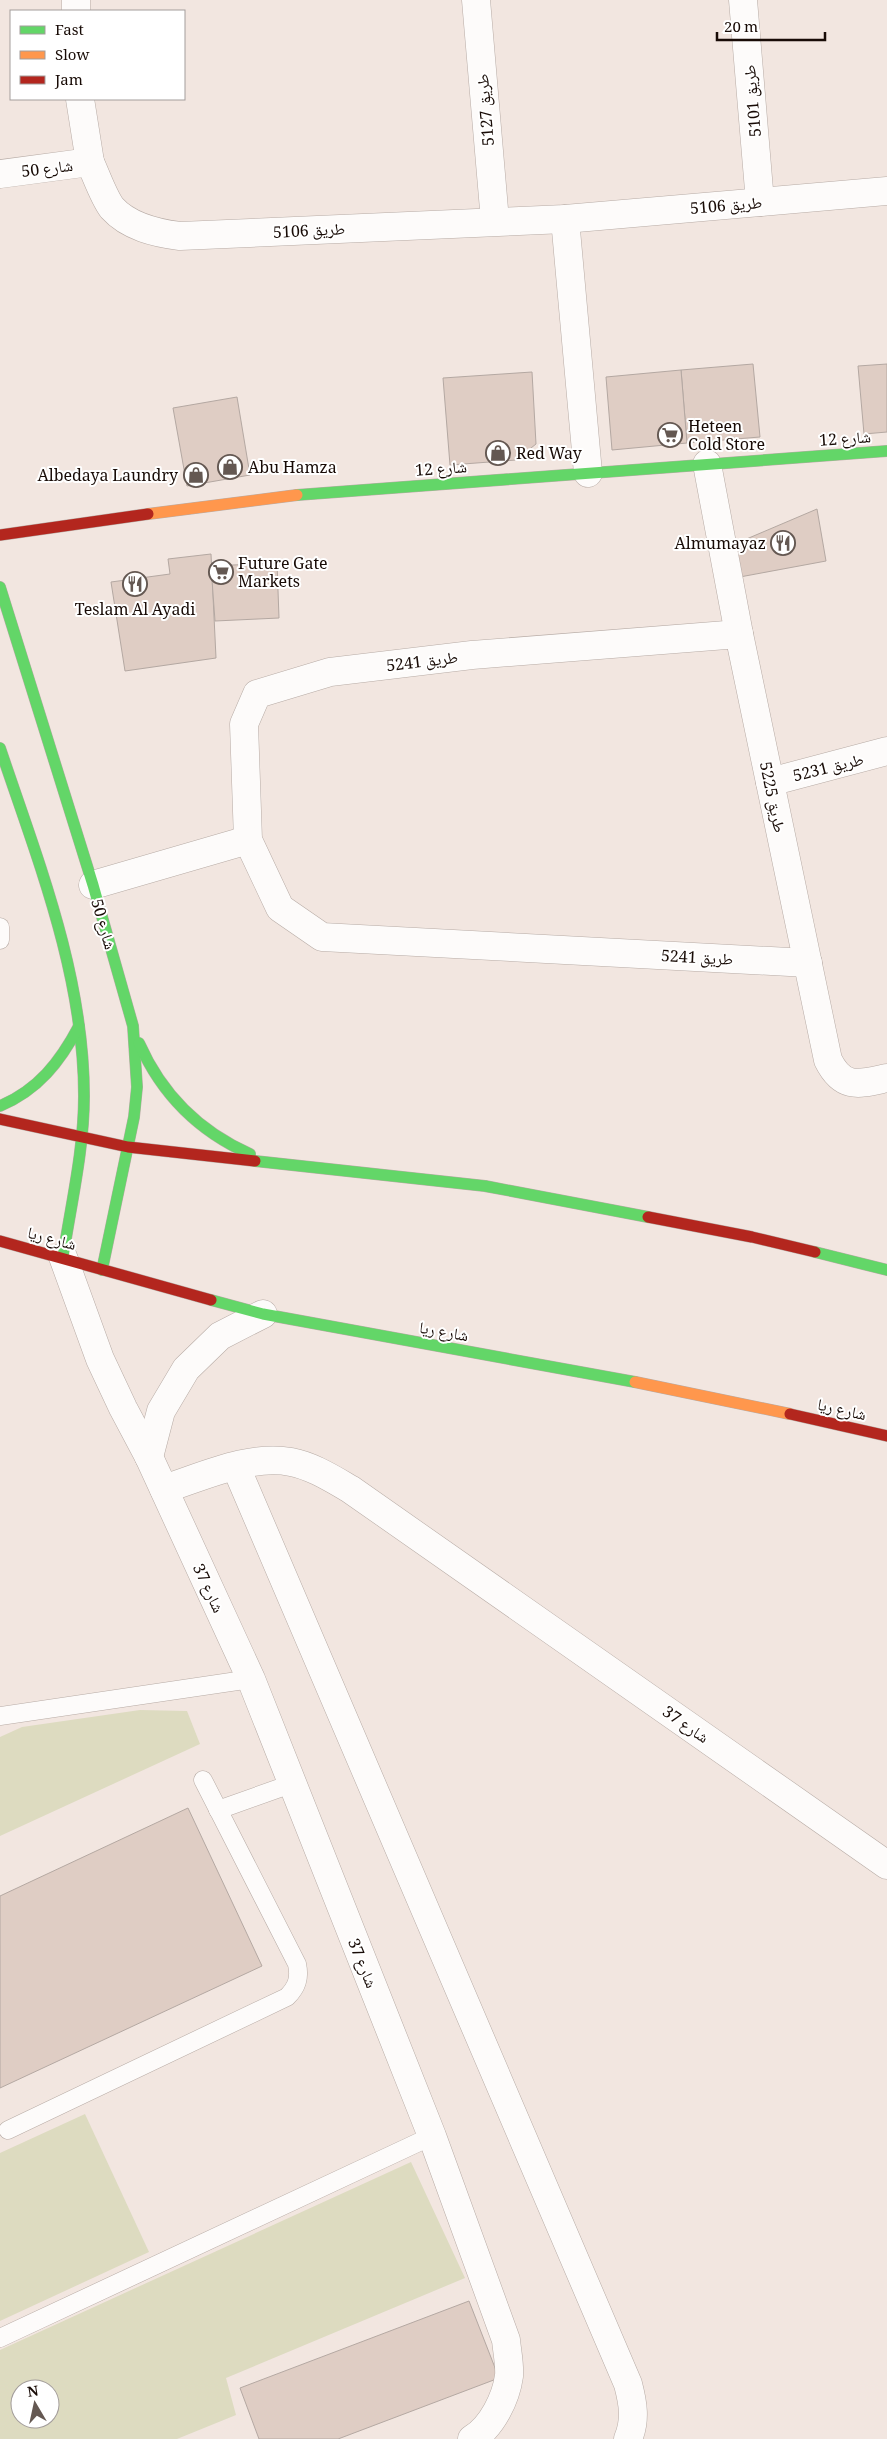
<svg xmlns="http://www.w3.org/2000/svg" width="887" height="2439" font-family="Georgia,'Noto Naskh Arabic',serif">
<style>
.green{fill:#dddbc0;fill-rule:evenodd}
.building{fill:#dfcdc4;stroke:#b4a8a2}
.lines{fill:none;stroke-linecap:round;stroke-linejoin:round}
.lane-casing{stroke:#b7aba5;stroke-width:19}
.street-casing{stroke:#b7aba5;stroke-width:29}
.fast-casing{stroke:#b7aba5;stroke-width:12}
.slow-casing{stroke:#b7aba5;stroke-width:12}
.jam-casing{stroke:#b7aba5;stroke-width:12}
.lane{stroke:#fdfbfa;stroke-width:18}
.street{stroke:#fdfbfa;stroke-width:28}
.fast{stroke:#63d668;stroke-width:11}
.slow{stroke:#ff974d;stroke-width:11}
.jam{stroke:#b3261e;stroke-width:11}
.labels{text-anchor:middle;stroke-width:4;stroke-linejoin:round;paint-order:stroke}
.street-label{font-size:16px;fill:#180b06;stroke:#fff}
.poi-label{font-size:16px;fill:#180b06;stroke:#fff;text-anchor:start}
</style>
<rect width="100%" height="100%" fill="#f2e6e0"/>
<g class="green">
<polygon points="140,1710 187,1711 200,1744 0,1836 0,1737 22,1727"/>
<polygon points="85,2114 149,2252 0,2321 0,2153"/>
<path d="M 411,2162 L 465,2278 L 226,2378 L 236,2415 L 177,2439 L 0,2439 L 0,2350 ZM 20,2389 L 50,2389 L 50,2419 L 20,2419 Z"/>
</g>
<g class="building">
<polygon points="753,364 760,437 687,443 681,370"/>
<polygon points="887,364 887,432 864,434 858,366"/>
<polygon points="681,370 687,443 612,450 606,377"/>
<polygon points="532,372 536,444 516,460 450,465 443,378"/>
<polygon points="237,397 250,475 187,486 173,408"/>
<polygon points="817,509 826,561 729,579 723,549"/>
<polygon points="211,554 216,658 125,671 111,582 170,574 168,559"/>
<polygon points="277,563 279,618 215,621 211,566"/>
<polygon points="188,1808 262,1966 0,2088 0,1896"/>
<polygon points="469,2301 499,2378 338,2439 259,2439 240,2388"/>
</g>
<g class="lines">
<defs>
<g id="lane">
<polyline points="0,927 0,940"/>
<polyline points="0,1716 251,1679"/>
<polyline points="218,1810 291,1784"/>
<path d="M 8,2130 L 287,1997 C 297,1987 300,1978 297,1964 L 203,1780"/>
<polyline points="0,2338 432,2136"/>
</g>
<g id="street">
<polyline points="476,0 495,221"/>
<polyline points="743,0 760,202"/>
<polyline points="76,11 76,0"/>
<path d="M 90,162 C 96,175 104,198 112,208 C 129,227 156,233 180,236 L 565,219 L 887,191"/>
<polyline points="0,174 90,162 80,99"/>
<polyline points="565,219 588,473"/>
<path d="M 707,464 L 739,634 L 828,1060 C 843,1090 859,1084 887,1078"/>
<polyline points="739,634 472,655 330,672 257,694 244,724 248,840 280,908 322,937 808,963"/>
<polyline points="770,782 887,751"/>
<polyline points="93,885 248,840"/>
<path d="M 63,1257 L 100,1359 L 123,1408 L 149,1457 L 251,1679 L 432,2136 L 506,2340 C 507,2351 510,2365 509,2376 C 506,2398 492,2427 472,2439"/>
<polyline points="149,1457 161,1411 186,1369 220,1336 263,1314"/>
<path d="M 236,1467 L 628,2384 C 633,2403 636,2420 628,2439"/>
<path d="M 164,1489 C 202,1477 250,1454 291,1462 C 312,1466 331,1478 350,1489 L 887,1865"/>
</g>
<g id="fast">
<polyline points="297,495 887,451"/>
<polyline points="0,587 93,885 133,1026 137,1087 134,1117 102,1270"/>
<path d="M 0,748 C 38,861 84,975 84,1096 C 84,1150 71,1204 63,1257"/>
<path d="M 139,1043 C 162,1095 198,1131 250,1154"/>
<path d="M 0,1106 C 38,1090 60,1062 79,1026"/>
<polyline points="255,1161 485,1186 648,1217"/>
<polyline points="815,1252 887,1270"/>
<polyline points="211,1300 263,1314 635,1382"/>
</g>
<g id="slow">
<polyline points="148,514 297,495"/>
<polyline points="635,1382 790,1414"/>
</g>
<g id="jam">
<polyline points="0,535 148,514"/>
<polyline points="0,1119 128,1147 255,1161"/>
<polyline points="648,1217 752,1237 815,1252"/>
<polyline points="0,1241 211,1300"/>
<polyline points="790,1414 887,1436"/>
</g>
</defs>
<use href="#lane" class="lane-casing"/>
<use href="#street" class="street-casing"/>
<use href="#fast" class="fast-casing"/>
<use href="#slow" class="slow-casing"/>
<use href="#jam" class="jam-casing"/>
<use href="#lane" class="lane"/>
<use href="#street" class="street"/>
<use href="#fast" class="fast"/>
<use href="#slow" class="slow"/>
<use href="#jam" class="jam"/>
</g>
<defs>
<symbol id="supermarket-ring" viewBox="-11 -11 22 22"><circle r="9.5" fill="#fff" stroke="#645852" stroke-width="1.5"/><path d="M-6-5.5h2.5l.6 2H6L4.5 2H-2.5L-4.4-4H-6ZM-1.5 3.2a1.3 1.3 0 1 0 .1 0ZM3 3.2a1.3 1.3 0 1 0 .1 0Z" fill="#645852"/></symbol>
<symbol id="shop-ring" viewBox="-11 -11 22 22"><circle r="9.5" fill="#fff" stroke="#645852" stroke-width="1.5"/><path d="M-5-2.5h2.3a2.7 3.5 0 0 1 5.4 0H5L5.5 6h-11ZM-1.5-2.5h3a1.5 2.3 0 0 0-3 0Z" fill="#645852"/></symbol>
<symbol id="restaurant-ring" viewBox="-11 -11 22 22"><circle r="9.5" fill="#fff" stroke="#645852" stroke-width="1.5"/><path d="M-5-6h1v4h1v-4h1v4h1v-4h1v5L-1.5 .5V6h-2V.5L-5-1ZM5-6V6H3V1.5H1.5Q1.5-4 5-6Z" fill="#645852"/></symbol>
</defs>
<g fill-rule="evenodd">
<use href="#supermarket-ring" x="656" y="421" width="28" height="28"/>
<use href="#shop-ring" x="484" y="439" width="28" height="28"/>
<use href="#shop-ring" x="216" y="453" width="28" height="28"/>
<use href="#shop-ring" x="182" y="461" width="28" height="28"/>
<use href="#restaurant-ring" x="769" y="529" width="28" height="28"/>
<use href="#supermarket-ring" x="207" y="558" width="28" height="28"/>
<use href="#restaurant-ring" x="121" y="570" width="28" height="28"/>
</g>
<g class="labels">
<g class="street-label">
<text transform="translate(752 101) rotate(-95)" y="6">طريق 5101</text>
<text transform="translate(485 110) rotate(-95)" y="6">طريق 5127</text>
<text transform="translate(47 168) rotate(-7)" y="6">شارع 50</text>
<text transform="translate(726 205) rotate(-5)" y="6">طريق 5106</text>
<text transform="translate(309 230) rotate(-3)" y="6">طريق 5106</text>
<text transform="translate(845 438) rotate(-4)" y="6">شارع 12</text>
<text transform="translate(441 468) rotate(-4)" y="6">شارع 12</text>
<text transform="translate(422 661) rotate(-7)" y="6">طريق 5241</text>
<text transform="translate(828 767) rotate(-14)" y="6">طريق 5231</text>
<text transform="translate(773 797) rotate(78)" y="6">طريق 5225</text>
<text transform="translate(104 924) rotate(74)" y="6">شارع 50</text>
<text transform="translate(697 957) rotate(3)" y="6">طريق 5241</text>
<text transform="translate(52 1238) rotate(15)" y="6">شارع ريا</text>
<text transform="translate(444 1331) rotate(10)" y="6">شارع ريا</text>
<text transform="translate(842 1409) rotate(13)" y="6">شارع ريا</text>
<text transform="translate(209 1588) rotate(65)" y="6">شارع 37</text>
<text transform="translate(686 1724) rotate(35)" y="6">شارع 37</text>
<text transform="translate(363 1963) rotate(68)" y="6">شارع 37</text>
</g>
<g class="poi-label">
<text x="688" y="432">Heteen<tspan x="688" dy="18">Cold Store</tspan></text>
<text x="516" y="459">Red Way</text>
<text x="248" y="473">Abu Hamza</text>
<text x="178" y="481" text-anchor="end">Albedaya Laundry</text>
<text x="766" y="549" text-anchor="end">Almumayaz</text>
<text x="238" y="569">Future Gate<tspan x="238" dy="18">Markets</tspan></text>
<text x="135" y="615" text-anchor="middle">Teslam Al Ayadi</text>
</g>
</g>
<rect x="10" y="10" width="175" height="90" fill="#ffffff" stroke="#a39d9b"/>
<rect x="20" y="26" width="25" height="8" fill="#63d668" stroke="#a39d9b"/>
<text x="55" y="35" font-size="15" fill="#180b06">Fast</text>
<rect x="20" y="51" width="25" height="8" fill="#ff974d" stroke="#a39d9b"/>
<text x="55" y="60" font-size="15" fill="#180b06">Slow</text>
<rect x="20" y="76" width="25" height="8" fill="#b3261e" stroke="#a39d9b"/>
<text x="55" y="85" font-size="15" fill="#180b06">Jam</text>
<g transform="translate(35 2404) rotate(351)"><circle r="24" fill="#ffffff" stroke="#a39d9b"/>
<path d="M0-4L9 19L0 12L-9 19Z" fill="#645852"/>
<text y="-8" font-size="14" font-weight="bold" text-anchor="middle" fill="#180b06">N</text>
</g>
<path d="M717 32v8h108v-8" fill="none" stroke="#180b06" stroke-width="2.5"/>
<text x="724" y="32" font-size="15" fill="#180b06" stroke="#ffffff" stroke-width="4" paint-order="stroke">20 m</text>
</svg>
